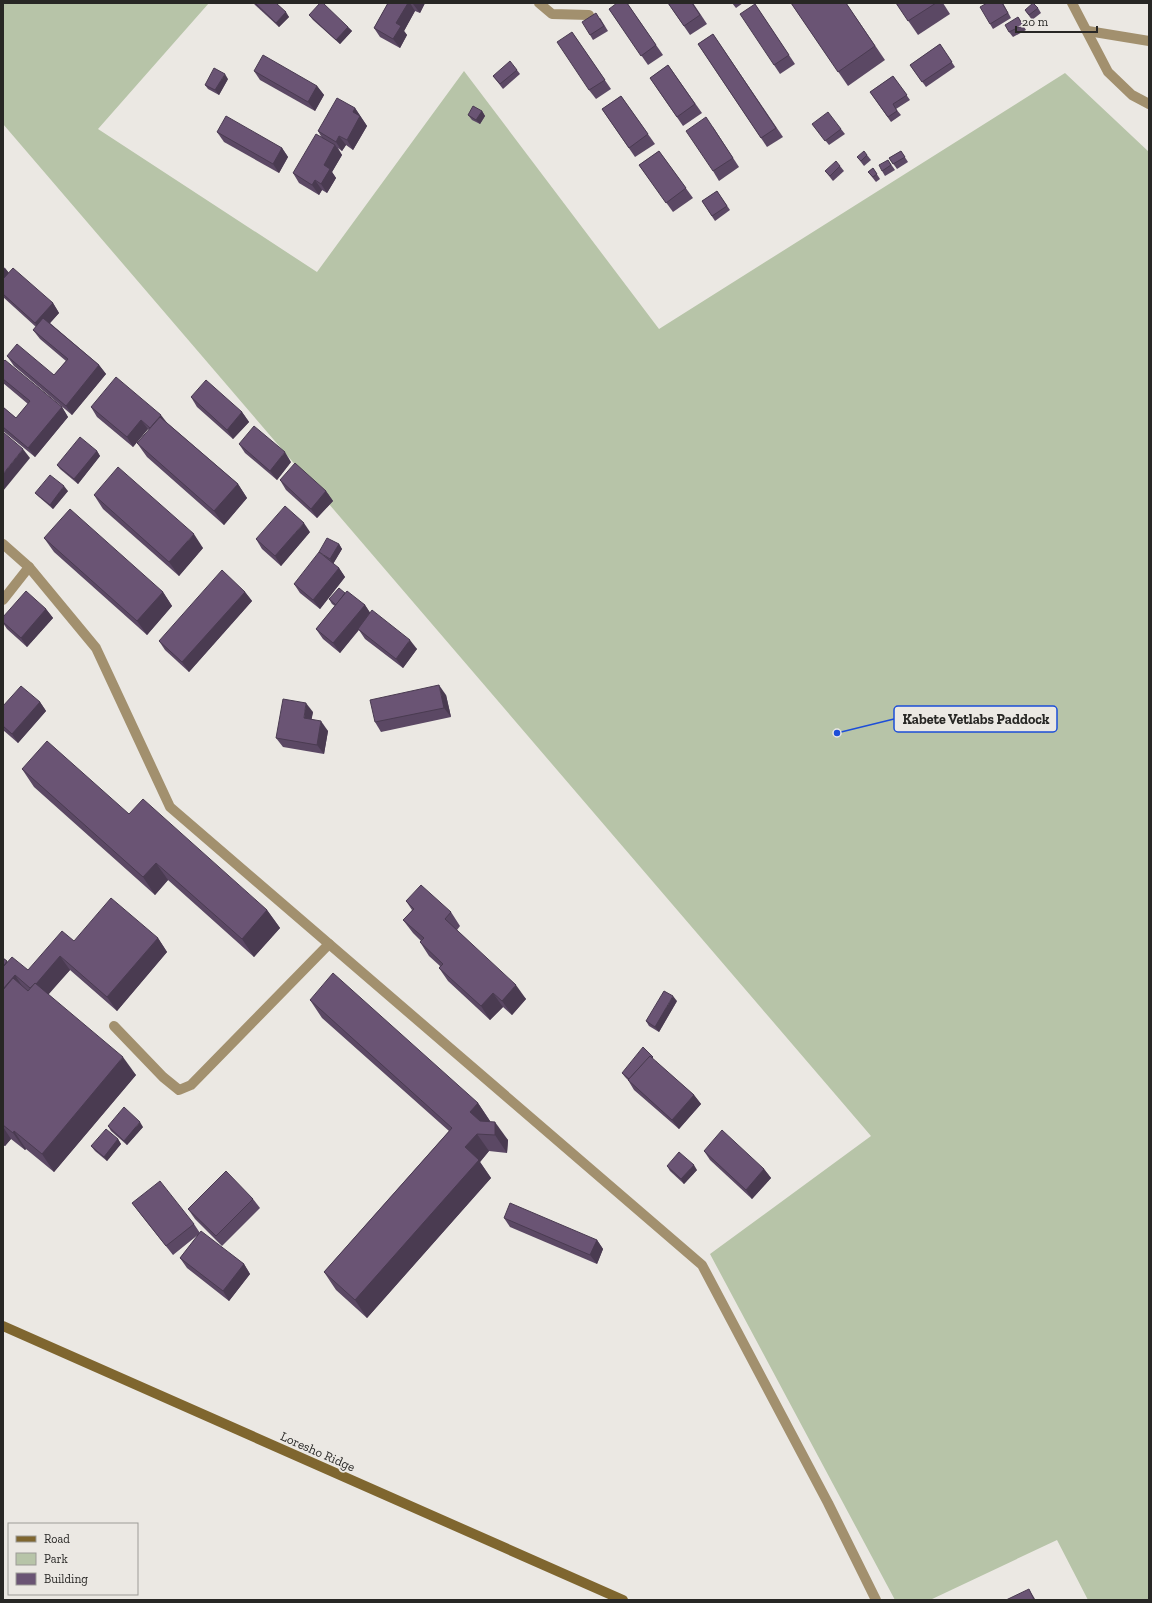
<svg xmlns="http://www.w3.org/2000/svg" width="1152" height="1603" font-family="'Zilla Slab',serif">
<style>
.green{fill:#b7c4a8}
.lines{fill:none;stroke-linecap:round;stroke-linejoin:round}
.lane{stroke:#a2906e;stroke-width:10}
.street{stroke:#a2906e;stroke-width:10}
.secondary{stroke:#7f662f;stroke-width:10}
.wall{fill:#5b4864}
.shaded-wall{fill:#4a3b51}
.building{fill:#6a5474;stroke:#4a3b51}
.labels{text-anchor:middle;stroke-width:4;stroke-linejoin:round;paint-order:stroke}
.street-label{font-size:13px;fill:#282725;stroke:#ebe8e3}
.leader{fill:none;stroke:#1d4ed8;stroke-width:1.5}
.callout-dot{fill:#1d4ed8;stroke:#ebe8e3;stroke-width:1.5}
.callout{fill:#ebe8e3;stroke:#1d4ed8;stroke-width:1.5}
.callout-label{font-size:14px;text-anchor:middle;font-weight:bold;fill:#282725}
</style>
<rect width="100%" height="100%" fill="#ebe8e3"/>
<polygon class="green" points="3,3 209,3 98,129 317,272 464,71 659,329 1065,73 1149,152 1149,1600 1088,1600 1057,1540 930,1600 895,1600 710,1254 871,1136 3,124"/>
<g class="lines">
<g class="lane">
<polyline points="3,544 29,567 96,648 170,807 702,1265 828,1503 876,1600"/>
<polyline points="3,600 29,567"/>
<polyline points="114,1026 163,1077 179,1090 191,1085 329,944"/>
</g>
<g class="street">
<polyline points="539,3 552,14 589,15"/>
<polyline points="1072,3 1108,72 1132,95 1149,104"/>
<polyline points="1088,31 1149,41"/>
</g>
<polyline class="secondary" points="3,1326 623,1600"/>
</g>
<g class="wall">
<polygon points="253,3 276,3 289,17 279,27"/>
<polygon points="388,3 425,3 420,13 415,11 404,31 407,35 400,48 380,37 374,28"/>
<polygon points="627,3 663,55 648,65 609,9"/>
<polygon points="668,3 693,3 707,24 690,35"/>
<polygon points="732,3 743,3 736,8"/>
<polygon points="791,3 846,3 885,60 848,86"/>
<polygon points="896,3 943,3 950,14 918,35"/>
<polygon points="1003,3 1011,18 993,29 990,24"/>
<polygon points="755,4 795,64 780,74 774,65"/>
<polygon points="1038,8 1041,13 1032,20 1025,10"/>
<polygon points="309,15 348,27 352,31 340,44 313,20"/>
<polygon points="1018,17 1026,30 1013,37 1009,32"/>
<polygon points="600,18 608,31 593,40 590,35"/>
<polygon points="572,32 611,89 596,99 589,90"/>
<polygon points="713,34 783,137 767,147 698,44"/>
<polygon points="940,44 955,67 926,87 910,65"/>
<polygon points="668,65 702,113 683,126 650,78"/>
<polygon points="517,70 520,74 503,89 493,76"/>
<polygon points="254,71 317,86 324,95 315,111 260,80"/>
<polygon points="893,76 910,100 896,109 901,115 891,122 870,92"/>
<polygon points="228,79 219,95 208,89 205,85"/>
<polygon points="621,96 655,144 635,157 602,109"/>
<polygon points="355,108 367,126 353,150 346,145 342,151 338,148 342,155 332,172 336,178 327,193 322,190 319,195 299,183 293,173 322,138 318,131"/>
<polygon points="482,111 485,116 480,124 472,120 468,115"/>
<polygon points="812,124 841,129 845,134 829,145"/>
<polygon points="713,127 739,167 719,181 713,171"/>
<polygon points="217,132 282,148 288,157 279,173 224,142"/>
<polygon points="659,151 693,198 673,212 639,165"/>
<polygon points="901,151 908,162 897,169 889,158"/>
<polygon points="867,155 871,160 864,166 857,157"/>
<polygon points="888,160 895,170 885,176 882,171"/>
<polygon points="840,166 844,171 833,181 825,171"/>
<polygon points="873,168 880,179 876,182 868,172"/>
<polygon points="717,191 730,210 715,221 702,201"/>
<polygon points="3,266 9,273 53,303 59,313 50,323 99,365 106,374 72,415 14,366 7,356 54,375 66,361 40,339 33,330 36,327 3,297"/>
<polygon points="3,362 62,407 68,417 35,457 3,431 3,407 16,418 28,404 3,383"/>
<polygon points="191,397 242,412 249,422 233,439 197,407"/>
<polygon points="91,407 166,422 238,484 247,498 224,525 147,457 137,443 149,430 148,429 133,447 97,417"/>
<polygon points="239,444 291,462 277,480 245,453"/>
<polygon points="97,451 100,456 78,484 60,469 57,465"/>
<polygon points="280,480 326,491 333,501 317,518 286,490"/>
<polygon points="68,491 53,509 39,497 35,493"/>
<polygon points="94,495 203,548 179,576 103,509"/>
<polygon points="310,532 281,566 262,549 256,539"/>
<polygon points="44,538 163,592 172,606 147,635 54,552"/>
<polygon points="339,544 342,549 333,564 339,568 345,577 320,609 300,593 294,584"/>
<polygon points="245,592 252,601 189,672 165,650 159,641"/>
<polygon points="345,593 365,605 370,613 417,649 403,668 365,639 359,630 340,653 323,639 316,629 335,606 332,604 329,599"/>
<polygon points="46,609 53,618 27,647 7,629 3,623 3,617"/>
<polygon points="446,695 451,717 381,732 375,722"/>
<polygon points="40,702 46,711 18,743 3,730 3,706"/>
<polygon points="313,712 311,720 328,731 324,754 283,747 276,738"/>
<polygon points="22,769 129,814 267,910 280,928 254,957 168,880 155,895 34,787"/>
<polygon points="406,901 451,912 460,926 457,930 526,999 512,1015 503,1007 490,1020 448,981 439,968 440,966 429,956 420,942 421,941 413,933 403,920 412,910"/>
<polygon points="158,938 167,952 117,1011 70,970 48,994 136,1075 54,1172 26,1149 25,1150 11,1139 5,1146 3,1145 3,958 8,962 28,970 74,941"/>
<polygon points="310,1000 478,1103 490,1121 489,1122 508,1140 507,1153 489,1151 480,1162 491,1178 367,1318 336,1290 324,1272 449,1131 322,1018"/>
<polygon points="677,1001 659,1032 649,1026 646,1021"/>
<polygon points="657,1061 656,1062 694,1095 701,1104 679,1129 634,1090 628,1080 625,1077 622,1073"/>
<polygon points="108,1126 143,1127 127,1145 111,1131"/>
<polygon points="118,1139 121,1144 107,1161 95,1151 91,1146"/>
<polygon points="704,1151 764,1169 771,1178 752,1199 710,1160"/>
<polygon points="667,1166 697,1170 684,1184 670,1171"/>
<polygon points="253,1199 260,1208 222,1246 195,1219 188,1209"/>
<polygon points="132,1203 194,1224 200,1233 244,1264 250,1274 229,1301 187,1268 180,1258 199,1234 173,1255 139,1212"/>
<polygon points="504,1218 597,1240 603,1249 597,1264 510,1227"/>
</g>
<g class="shaded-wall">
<polygon points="408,3 410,3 415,11 404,31 407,35 400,48 393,39 396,23"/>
<polygon points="414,3 425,3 420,13 413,4"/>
<polygon points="286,12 289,17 279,27 276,23"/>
<polygon points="348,27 352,31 340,44 336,40"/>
<polygon points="225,74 228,79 219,95 215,90"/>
<polygon points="317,86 324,95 315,111 308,102"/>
<polygon points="355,108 367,126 353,150 347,140 353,112"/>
<polygon points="482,111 485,116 480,124 476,120"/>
<polygon points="339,136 346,145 342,151 336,142"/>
<polygon points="335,145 342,155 332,172 336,178 327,193 321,184 324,165"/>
<polygon points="282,148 288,157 279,173 273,164"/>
<polygon points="315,180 322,190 319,195 312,185"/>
<polygon points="5,268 12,277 3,287 3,271"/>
<polygon points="53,303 59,313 42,332 35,323"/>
<polygon points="99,365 106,374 72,415 66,406"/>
<polygon points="62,407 68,417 35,457 28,448"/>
<polygon points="242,412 249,422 233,439 227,430"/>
<polygon points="161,415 168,424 150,428"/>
<polygon points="141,420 148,429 133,447 127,437"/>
<polygon points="23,449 30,458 3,491 3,474"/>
<polygon points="97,451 100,456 78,484 74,479"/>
<polygon points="285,452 291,462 277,480 270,471"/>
<polygon points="238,484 247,498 224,525 214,511"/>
<polygon points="64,486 68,491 53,509 50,505"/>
<polygon points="326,491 333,501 317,518 311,509"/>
<polygon points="304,523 310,532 281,566 275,556"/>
<polygon points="194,534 203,548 179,576 169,562"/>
<polygon points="339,544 342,549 333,564 330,559"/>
<polygon points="339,568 345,577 320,609 313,600"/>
<polygon points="163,592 172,606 147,635 137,621"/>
<polygon points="245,592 252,601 189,672 182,662"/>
<polygon points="365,605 371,614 340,653 333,643"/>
<polygon points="46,609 53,618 27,647 21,638"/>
<polygon points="410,640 417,649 403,668 396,659"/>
<polygon points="439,685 446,695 451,717 444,708"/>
<polygon points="40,702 46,711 18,743 12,734"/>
<polygon points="306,703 313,712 310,728 304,718"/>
<polygon points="321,721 328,731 324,754 317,745"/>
<polygon points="156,863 168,880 155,895 143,877"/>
<polygon points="267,910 280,928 254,957 242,939"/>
<polygon points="158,938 167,952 117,1011 107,997"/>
<polygon points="60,956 70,970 41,1003 31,989"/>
<polygon points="15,975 24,989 3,989"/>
<polygon points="516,985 526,999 512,1015 502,1001"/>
<polygon points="493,993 503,1007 490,1020 481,1006"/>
<polygon points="673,996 677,1001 659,1032 655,1027"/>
<polygon points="123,1057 136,1075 54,1172 42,1154"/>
<polygon points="694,1095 701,1104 679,1129 672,1120"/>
<polygon points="478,1103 490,1121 482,1130 470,1112"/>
<polygon points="140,1122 143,1127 127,1145 124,1141"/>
<polygon points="495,1122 508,1140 507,1153 495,1135"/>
<polygon points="3,1127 11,1139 5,1146 3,1144"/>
<polygon points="14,1131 26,1149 25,1150 13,1133"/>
<polygon points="477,1134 489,1151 480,1162 491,1178 367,1318 355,1300 465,1147"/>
<polygon points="118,1139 121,1144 107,1161 104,1157"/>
<polygon points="694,1165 697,1170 684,1184 681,1179"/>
<polygon points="764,1169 771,1178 752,1199 746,1190"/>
<polygon points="597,1240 603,1249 597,1264 590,1255"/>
<polygon points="244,1264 250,1274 229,1301 223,1291"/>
<polygon points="1029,1589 1035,1599 1036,1600 1034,1600"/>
</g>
<g class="building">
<polygon points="255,3 276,3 286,12 276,23"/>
<polygon points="320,3 323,3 348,27 336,40 309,15"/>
<polygon points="388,3 408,3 396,23 401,26 393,39 374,28"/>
<polygon points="617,3 627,3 656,45 641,56 609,9"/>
<polygon points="668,3 692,3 700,15 684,26"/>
<polygon points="791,3 846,3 875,46 838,72"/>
<polygon points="896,3 936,3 908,21"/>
<polygon points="987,3 1002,3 1008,13 990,24 980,7"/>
<polygon points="1033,3 1038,8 1029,15 1025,10"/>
<polygon points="755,4 789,55 774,65 740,14"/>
<polygon points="596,13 604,26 590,35 582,22"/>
<polygon points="1018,17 1023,25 1009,32 1005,25"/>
<polygon points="572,32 605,80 589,90 557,42"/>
<polygon points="713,34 776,128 761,138 698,44"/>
<polygon points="940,44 952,62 922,82 910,65"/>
<polygon points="263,55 317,86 308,102 254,71"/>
<polygon points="510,61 517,70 500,84 493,76"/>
<polygon points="668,65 695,104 677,117 650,78"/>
<polygon points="214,68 225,74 215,90 205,85"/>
<polygon points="893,76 907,95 893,104 897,111 888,117 870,92"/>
<polygon points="621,96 648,134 629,148 602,109"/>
<polygon points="337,98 355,108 353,112 360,116 347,140 339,136 336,142 318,131"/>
<polygon points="473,106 482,111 476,120 468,115"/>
<polygon points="828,112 841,129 825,141 812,124"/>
<polygon points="226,116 282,148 273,164 217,132"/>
<polygon points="706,117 733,158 713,171 686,131"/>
<polygon points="316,134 335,145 324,165 330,169 321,184 315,180 312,185 293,173"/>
<polygon points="659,151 686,188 666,203 639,165"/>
<polygon points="864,151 867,155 861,161 857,157"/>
<polygon points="901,151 905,157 893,164 889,158"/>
<polygon points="888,160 891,165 882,171 879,165"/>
<polygon points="836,161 840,166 830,176 825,171"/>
<polygon points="873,168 877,174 873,177 868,172"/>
<polygon points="717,191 727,206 712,216 702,201"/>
<polygon points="13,268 53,303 35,323 3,294 3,279"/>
<polygon points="43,318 99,365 66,406 7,356 17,344 54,375 68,359 33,330"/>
<polygon points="5,360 62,407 28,448 3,427 3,407 16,418 30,401 3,379 3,362"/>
<polygon points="116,377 161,415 150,428 141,420 127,437 91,407"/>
<polygon points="206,380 242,412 227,430 191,397"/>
<polygon points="160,417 238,484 214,511 137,443"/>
<polygon points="254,426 285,452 270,471 239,444"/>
<polygon points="3,432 23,449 3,474"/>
<polygon points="80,437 97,451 74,479 57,465"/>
<polygon points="295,463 326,491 311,509 280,480"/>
<polygon points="118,467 194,534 169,562 94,495"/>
<polygon points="50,475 64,486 50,505 35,493"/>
<polygon points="285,506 304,523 275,556 256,539"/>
<polygon points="70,509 163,592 137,621 44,538"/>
<polygon points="327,538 339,544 330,559 319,552"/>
<polygon points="319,552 339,568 313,600 294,584"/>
<polygon points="222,570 245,592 182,662 159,641"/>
<polygon points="339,588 345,593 336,605 329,599"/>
<polygon points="26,591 46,609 21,638 3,622 3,617"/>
<polygon points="347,591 365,605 333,643 316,629"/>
<polygon points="372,610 410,640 396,659 358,629"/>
<polygon points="439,685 444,708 375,722 370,700"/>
<polygon points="21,686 40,702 12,734 3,726 3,706"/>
<polygon points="283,699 306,703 304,718 321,721 317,745 276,738"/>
<polygon points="47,741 129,814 143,799 267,910 242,939 156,863 143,877 22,769"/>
<polygon points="421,885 451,912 445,919 516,985 502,1001 493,993 481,1006 439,968 443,964 420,942 424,938 403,920 414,909 406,901"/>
<polygon points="111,898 158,938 107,997 60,956 36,984 35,983 30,988 15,975 3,989 3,967 12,957 28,970 62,931 74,941"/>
<polygon points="3,958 7,961 3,967"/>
<polygon points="333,973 478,1103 470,1112 480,1121 495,1122 495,1135 477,1134 465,1147 479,1160 355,1300 324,1272 452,1128 310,1000"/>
<polygon points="13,978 28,991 35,983 123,1057 42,1154 14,1131 13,1133 3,1125 3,990"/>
<polygon points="664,991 673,996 655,1027 646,1021"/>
<polygon points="643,1047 653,1057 652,1058 650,1056 629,1079 622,1073"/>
<polygon points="650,1056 694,1095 672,1120 628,1080"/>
<polygon points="124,1107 140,1122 124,1141 108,1126"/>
<polygon points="106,1129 118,1139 104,1157 91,1146"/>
<polygon points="722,1130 764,1169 746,1190 704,1151"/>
<polygon points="679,1152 694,1165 681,1179 667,1166"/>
<polygon points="226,1171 253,1199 216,1236 188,1209"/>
<polygon points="160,1181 194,1224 166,1246 132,1203"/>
<polygon points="510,1203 597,1240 590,1255 504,1218"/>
<polygon points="201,1231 244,1264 223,1291 180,1258"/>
<polygon points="1029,1589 1034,1600 1006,1600"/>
</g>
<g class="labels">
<g class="street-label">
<text transform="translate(318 1451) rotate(24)" y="5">Loresho Ridge</text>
</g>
</g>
<path class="leader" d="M837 733L894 719"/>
<circle class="callout-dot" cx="837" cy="733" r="4"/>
<rect class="callout" x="894" y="706" width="163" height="26" rx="4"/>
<g class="callout-label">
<text x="976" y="724">Kabete Vetlabs Paddock</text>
</g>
<rect width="1152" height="1603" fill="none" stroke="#282725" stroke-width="8"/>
<rect x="8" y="1523" width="130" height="72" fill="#ebe8e3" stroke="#9d9b97"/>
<rect x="16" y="1536" width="20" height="6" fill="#7f662f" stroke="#9d9b97"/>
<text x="44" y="1543" font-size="12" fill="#282725">Road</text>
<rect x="16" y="1553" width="20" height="12" fill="#b7c4a8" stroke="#9d9b97"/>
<text x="44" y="1563" font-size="12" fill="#282725">Park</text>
<rect x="16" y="1573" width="20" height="12" fill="#6a5474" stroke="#9d9b97"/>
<text x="44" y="1583" font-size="12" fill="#282725">Building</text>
<path d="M1016 26v6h81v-6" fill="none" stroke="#282725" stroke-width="2"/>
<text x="1022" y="26" font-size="12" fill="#282725" stroke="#ebe8e3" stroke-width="3" paint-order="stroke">20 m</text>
</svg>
